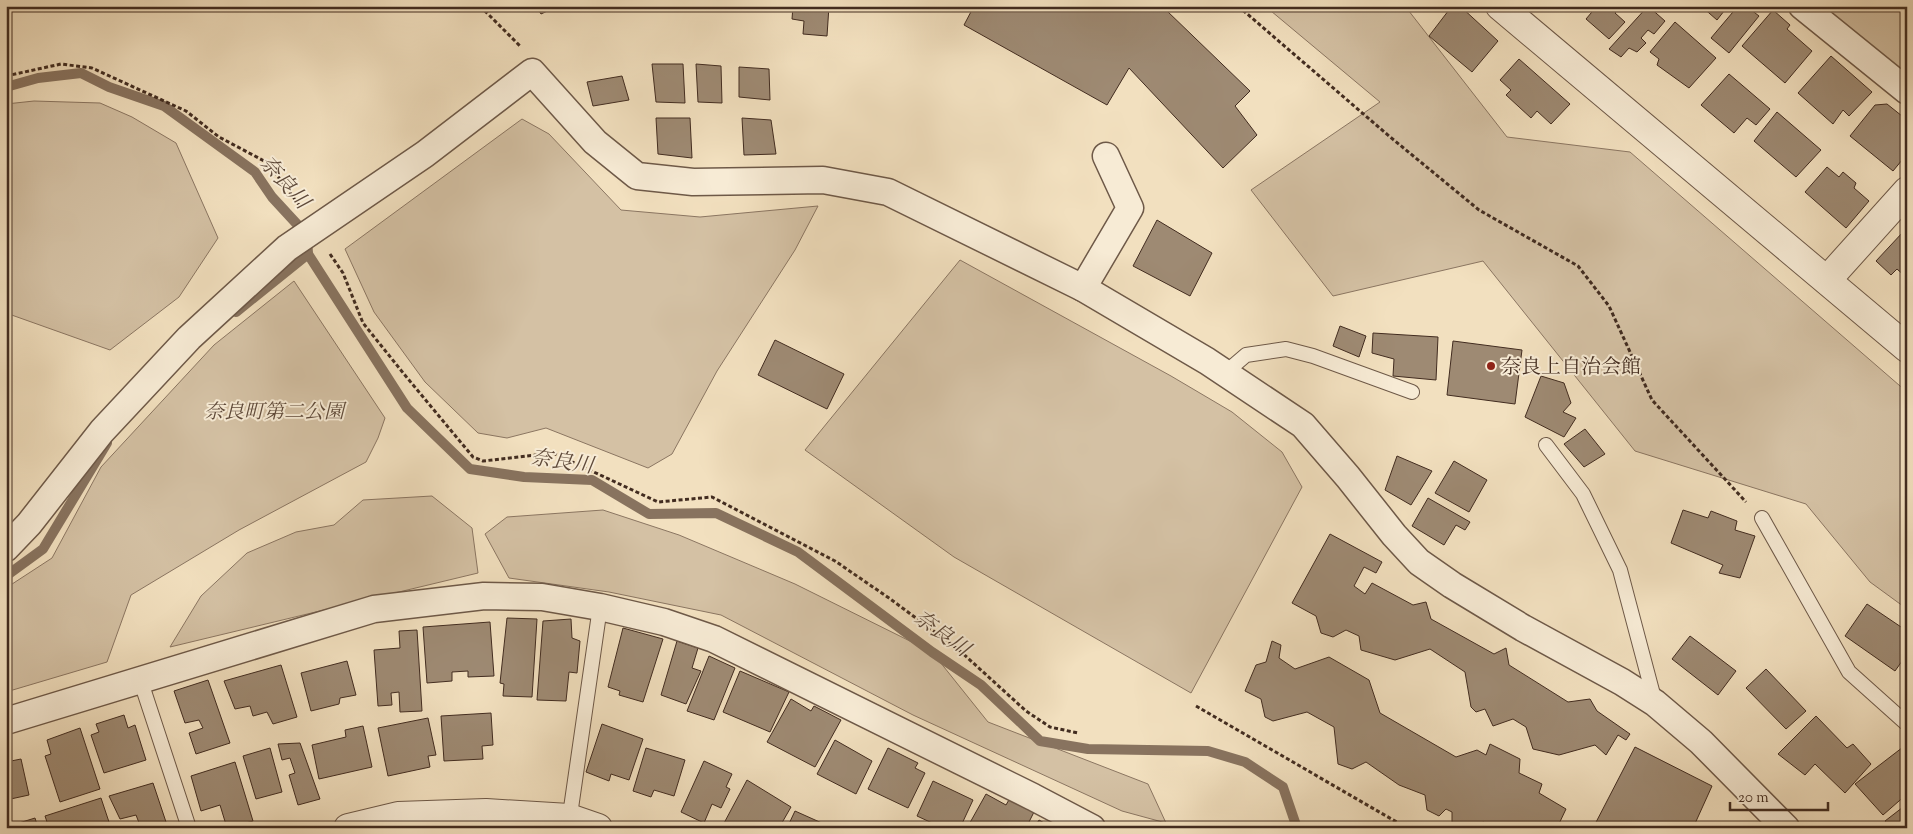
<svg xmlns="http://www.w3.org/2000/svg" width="1913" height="834" font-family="'Sorts Mill Goudy','Noto Serif JP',serif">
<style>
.green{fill:#d4c1a4;stroke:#8b7662}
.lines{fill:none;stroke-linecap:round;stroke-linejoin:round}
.stream{stroke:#88735f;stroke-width:10}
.building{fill:#9e8a73;stroke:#422c20}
.service-casing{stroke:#6e5948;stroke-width:16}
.minor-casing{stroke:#6e5948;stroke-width:29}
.tertiary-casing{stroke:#6e5948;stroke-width:30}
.path{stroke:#422c20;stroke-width:3;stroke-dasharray:4 2.5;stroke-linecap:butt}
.service{stroke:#f7ebd5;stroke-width:14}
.minor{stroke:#f7ebd5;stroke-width:26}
.tertiary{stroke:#f7ebd5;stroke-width:28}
.poi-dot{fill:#8f2418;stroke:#f7ebd5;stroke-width:2}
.labels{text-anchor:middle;stroke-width:4;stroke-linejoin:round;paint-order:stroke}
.poi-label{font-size:20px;fill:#422c20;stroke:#f7ebd5;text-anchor:start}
.park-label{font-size:20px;font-style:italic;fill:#5f4a3a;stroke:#f7ebd5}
.water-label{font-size:21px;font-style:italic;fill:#5f4a3a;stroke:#f7ebd5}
</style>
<rect width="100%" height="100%" fill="#f2e0bf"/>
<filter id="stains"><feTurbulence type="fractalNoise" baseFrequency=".004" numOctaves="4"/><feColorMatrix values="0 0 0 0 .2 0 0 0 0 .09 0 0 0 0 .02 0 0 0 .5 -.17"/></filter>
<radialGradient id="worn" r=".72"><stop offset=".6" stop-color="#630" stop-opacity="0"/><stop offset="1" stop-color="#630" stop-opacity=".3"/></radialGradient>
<g class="green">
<polygon points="1265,6 1405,6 1507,137 1630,152 1907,392 1907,609 1870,582 1806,504 1635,451 1483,261 1333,296 1251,190 1380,102"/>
<polygon points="1822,6 1907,6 1907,76"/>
<polygon points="34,101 100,103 132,117 176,143 218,238 179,297 110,350 6,313 6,104"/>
<polygon points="522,119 549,134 621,210 700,217 818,206 795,250 717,371 672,454 648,468 546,428 507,438 478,433 425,382 374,312 345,249"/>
<polygon points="960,260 1171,376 1232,412 1282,452 1302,487 1191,693 954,557 805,450"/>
<polygon points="294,281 385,418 378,438 366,462 239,530 131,595 107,662 6,692 6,588 52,558 101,467 214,345"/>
<polygon points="432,496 472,528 478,573 170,647 201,596 247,553 296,532 334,525 363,500"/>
<polygon points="603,510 679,535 795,584 932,652 988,722 1148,784 1166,823 1122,811 913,715 721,615 609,592 509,578 485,534 507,517"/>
</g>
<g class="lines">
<g class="stream">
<polyline points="6,87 38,78 81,73 109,87 164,106 255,172 272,197 307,235 308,254 407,408 470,469 524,477 592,480 649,514 716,513 798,552 932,652 981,685 1040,741 1088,749 1208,751 1245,762 1283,787 1297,828"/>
<polyline points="236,312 308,254"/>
<polyline points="6,576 43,549 107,443"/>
</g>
</g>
<g class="building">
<polygon points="536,6 558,6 541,14"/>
<polygon points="793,6 829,6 827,36 803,34 804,21 792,19"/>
<polygon points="974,6 1160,6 1166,10 1250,91 1235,106 1257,135 1223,168 1129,68 1107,105 964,25"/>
<polygon points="1452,6 1460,6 1498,41 1472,72 1429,36"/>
<polygon points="1597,6 1621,6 1615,13 1625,22 1609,39 1586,19"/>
<polygon points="1625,6 1638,6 1631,12"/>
<polygon points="1648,6 1665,21 1654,34 1648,30 1641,38 1646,43 1637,52 1629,48 1621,57 1609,49"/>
<polygon points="1701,6 1728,6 1717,20"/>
<polygon points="1738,6 1746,6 1759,16 1729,53 1711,38"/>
<polygon points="1773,10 1790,25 1787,29 1812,51 1785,83 1742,46"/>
<polygon points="1675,22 1716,58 1689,88 1657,65 1659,59 1650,52"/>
<polygon points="1831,56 1872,92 1849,116 1843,110 1833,124 1798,93"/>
<polygon points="1519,59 1570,104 1551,124 1537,111 1531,118 1506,95 1511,90 1500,80"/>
<polygon points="652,64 683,64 685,103 656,102"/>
<polygon points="696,64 721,66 722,103 698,102"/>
<polygon points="739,67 769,69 770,100 739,97"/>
<polygon points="1729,74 1770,109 1756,125 1747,118 1734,133 1701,105"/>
<polygon points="622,76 629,100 593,106 587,82"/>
<polygon points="1887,104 1907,120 1907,154 1893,171 1850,136 1875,105"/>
<polygon points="1777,112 1821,150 1796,177 1754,141"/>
<polygon points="656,118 690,118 692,158 658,154"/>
<polygon points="742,118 771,120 776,154 744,155"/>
<polygon points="1827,167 1839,177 1843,172 1856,183 1854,188 1869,201 1846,228 1805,192"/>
<polygon points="1157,220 1212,253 1190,296 1133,266"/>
<polygon points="1903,232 1907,235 1907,278 1897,269 1891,275 1876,261"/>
<polygon points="1340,326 1366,336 1359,357 1333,346"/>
<polygon points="1373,333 1438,337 1436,380 1393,376 1394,359 1372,353"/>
<polygon points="775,340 844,374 827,409 758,375"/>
<polygon points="1453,341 1522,350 1515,404 1447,395"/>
<polygon points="1541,376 1564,383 1571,403 1563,412 1576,418 1564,437 1525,417"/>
<polygon points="1585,429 1605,454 1584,467 1564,444"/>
<polygon points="1397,456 1432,471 1411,505 1385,490"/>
<polygon points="1454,461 1487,480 1469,512 1435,493"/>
<polygon points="1428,498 1470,522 1465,530 1456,525 1444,545 1412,526"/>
<polygon points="1683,510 1708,518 1711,511 1737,521 1735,530 1755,536 1740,578 1719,573 1723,565 1671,543"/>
<polygon points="1330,534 1382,562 1376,573 1364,567 1354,586 1365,594 1372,583 1413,605 1426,602 1431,619 1494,654 1506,648 1509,665 1568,702 1590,699 1597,711 1630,734 1626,740 1618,735 1606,755 1595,745 1559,755 1533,749 1526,727 1513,719 1493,726 1485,709 1476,712 1471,707 1465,672 1430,649 1395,660 1361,650 1359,636 1346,630 1333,637 1321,633 1316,616 1292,603"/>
<polygon points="1867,604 1907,631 1907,654 1895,671 1845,636"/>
<polygon points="507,618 537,619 532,697 503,696 504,684 500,683"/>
<polygon points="571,619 572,638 580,641 577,673 569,672 566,701 537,700 543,621"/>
<polygon points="490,622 494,676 468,677 468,671 452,672 452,681 427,683 423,627"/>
<polygon points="623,628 663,639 643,702 619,695 620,691 608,687"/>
<polygon points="417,630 422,711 400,712 399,692 391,693 392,705 378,706 374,650 400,648 399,631"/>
<polygon points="1690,636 1736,671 1718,695 1672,659"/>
<polygon points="677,641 698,648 692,668 701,671 686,704 661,695"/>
<polygon points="1272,641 1281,645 1279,658 1295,669 1329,657 1369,680 1380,713 1456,757 1477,750 1486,755 1490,744 1520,759 1519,773 1542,784 1539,793 1566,809 1557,828 1486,828 1484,822 1463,827 1452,824 1452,812 1446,809 1439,816 1427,810 1425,795 1399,785 1366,762 1352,769 1338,764 1334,727 1307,712 1273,721 1265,717 1261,699 1245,691 1256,665 1266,662"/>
<polygon points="709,656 735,668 714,720 687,711"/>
<polygon points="347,661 356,695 340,698 339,704 311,711 301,673"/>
<polygon points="281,665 297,717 273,724 267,712 253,716 250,706 235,709 224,681"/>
<polygon points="1766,669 1806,711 1786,729 1746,688"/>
<polygon points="740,671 789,692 770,732 723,712"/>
<polygon points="208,680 230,743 196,754 189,733 203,728 199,720 185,723 174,691"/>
<polygon points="791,699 811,711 814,706 841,720 815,767 767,742"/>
<polygon points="491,713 493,745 482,746 483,759 444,761 441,716"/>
<polygon points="124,715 128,728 135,725 146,760 104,773 91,735 99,732 96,724"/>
<polygon points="1816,716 1847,748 1853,744 1871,764 1845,793 1815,764 1805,775 1778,754"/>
<polygon points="428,718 436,755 428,756 430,767 388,776 378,728"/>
<polygon points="602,724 643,739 629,780 611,774 609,781 586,772"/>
<polygon points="363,726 372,767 319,779 312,745 346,737 345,730"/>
<polygon points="80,728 100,789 60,802 45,756 51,754 47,740"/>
<polygon points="835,740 872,761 856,794 817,774"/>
<polygon points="300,743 320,799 298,805 289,775 295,773 290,758 282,760 278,744"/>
<polygon points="1907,744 1907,794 1883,815 1855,784"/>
<polygon points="1635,747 1712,786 1693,828 1593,828"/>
<polygon points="270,748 282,792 256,799 243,756"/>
<polygon points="646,748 685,760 674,796 654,790 651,797 633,791"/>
<polygon points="888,748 918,763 915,768 925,773 908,808 868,789"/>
<polygon points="21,759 29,795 6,800 6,762"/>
<polygon points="704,761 732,774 726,787 730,789 721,808 712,804 704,823 681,812"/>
<polygon points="235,762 253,821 227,828 220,805 201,811 191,776"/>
<polygon points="747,780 791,807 779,828 727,828 723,825"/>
<polygon points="933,781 973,800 960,828 943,828 917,816"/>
<polygon points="153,783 168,828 141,828 136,815 120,819 109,796"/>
<polygon points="986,794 1006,805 1010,798 1034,812 1026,828 967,828"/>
<polygon points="101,798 111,828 49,828 45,816"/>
<polygon points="1907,804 1907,828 1891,828 1885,821"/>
<polygon points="795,811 833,828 787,828"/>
<polygon points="35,818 38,828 6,828 6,827"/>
<polygon points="1039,820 1053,828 1034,828"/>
</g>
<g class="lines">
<defs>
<g id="service">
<polyline points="1225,373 1246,355 1286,349 1313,356 1412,392"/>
<polyline points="1546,445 1583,494 1620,570 1655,702"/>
<polyline points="1762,518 1849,672 1907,724"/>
<polyline points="140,679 189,828"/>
<polyline points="569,822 600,607"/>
</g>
<g id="minor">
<polyline points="1802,6 1907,91"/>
<polyline points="1083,288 1130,208 1106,156"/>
<polyline points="6,548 29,524 102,431 189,338 287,248 425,154 532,72 595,142 637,176 693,182 823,180 888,192 1083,288 1207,361 1303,425 1348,477 1394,535 1419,562 1452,585 1523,628 1622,682 1655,703 1701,742 1786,828"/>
<polyline points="6,721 374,609 484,596 542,597 600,607 664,622 714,639 1033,797 1092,828"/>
</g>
<g id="tertiary">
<polyline points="1500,6 1907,348"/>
<polyline points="1827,280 1907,191"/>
<polyline points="348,828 398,816 486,813 569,818 598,828"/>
</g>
</defs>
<use href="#service" class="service-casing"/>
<use href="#minor" class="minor-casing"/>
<use href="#tertiary" class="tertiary-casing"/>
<g class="path">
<polyline points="480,6 520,46"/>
<polyline points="1238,6 1389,136 1479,210 1578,266 1609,306 1652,400 1746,502"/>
<polyline points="6,76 61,64 92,68 186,111 219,137 268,163 299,205"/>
<polyline points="330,254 343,273 363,323 404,374 473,457 483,461 553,453 658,502 712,497 835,561 889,598 959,650 1026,711 1050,727 1078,733"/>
<polyline points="1196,706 1407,828"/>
</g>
<use href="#service" class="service"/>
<use href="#minor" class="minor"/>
<use href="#tertiary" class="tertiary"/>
</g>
<circle class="poi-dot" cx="1491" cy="366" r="5"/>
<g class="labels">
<g class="poi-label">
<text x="1501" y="373">奈良上自治会館</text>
</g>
<g class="park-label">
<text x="274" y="418">奈良町第二公園</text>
</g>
<g class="water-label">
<text transform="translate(285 182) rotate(48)" y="7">奈良川</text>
<text transform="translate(562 461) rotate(8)" y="7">奈良川</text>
<text transform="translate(942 633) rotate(36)" y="7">奈良川</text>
</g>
</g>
<rect width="1913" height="834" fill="none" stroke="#f2e0bf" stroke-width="25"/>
<rect x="8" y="8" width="1898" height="819" fill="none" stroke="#422c20" stroke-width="2.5"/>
<rect x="12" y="12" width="1888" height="809" fill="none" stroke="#422c20"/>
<path d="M1730 802v8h98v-8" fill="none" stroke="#422c20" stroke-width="2.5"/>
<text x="1738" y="802" font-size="15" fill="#422c20" stroke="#f7ebd5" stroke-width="4" paint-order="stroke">20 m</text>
<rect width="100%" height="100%" filter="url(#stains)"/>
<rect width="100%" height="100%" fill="url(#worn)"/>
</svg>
